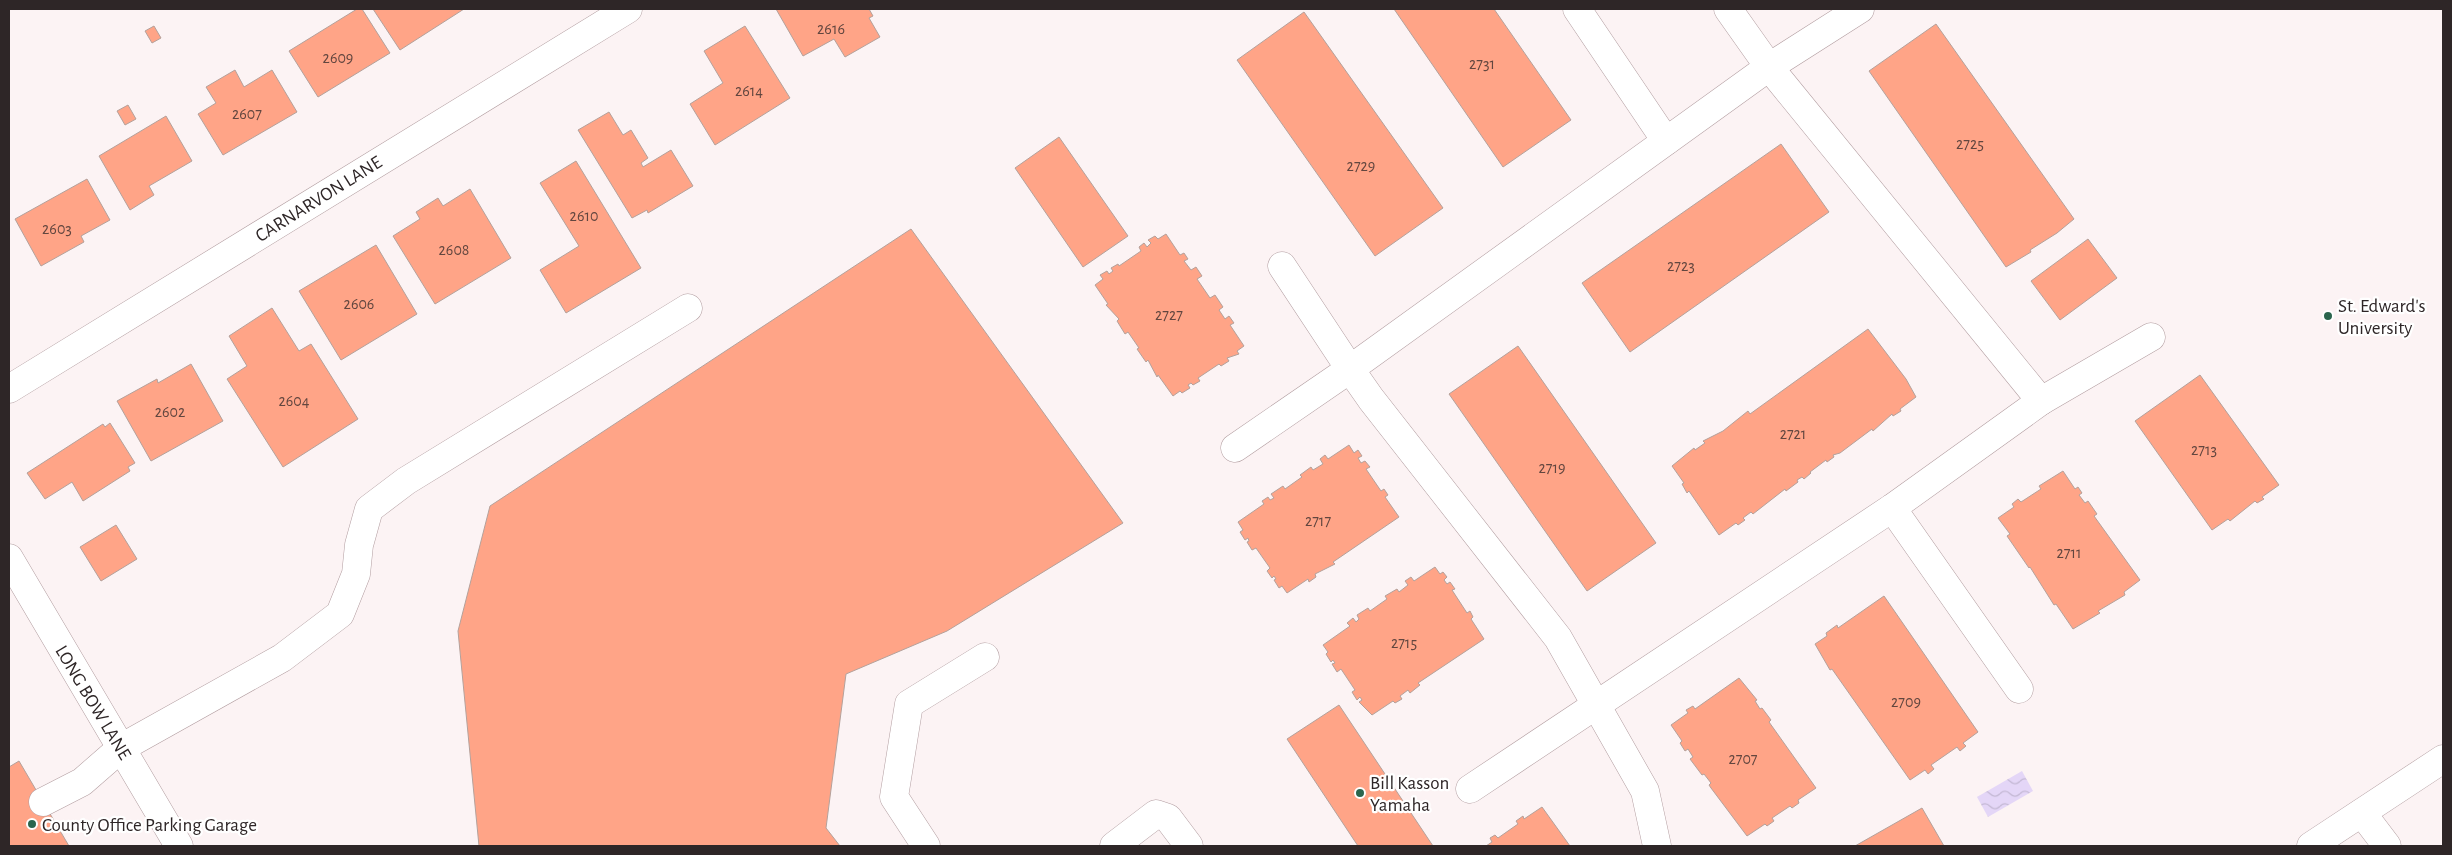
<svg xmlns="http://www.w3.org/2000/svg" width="2452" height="855" font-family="'Alegreya Sans',sans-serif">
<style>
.water{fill:url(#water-waves)}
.building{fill:#ffa487;stroke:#b4a19b}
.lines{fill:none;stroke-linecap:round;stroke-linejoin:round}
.minor-casing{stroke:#b29da0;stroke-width:29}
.major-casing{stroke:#b29da0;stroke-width:29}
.minor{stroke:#fff;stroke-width:28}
.major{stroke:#fff;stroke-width:28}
.poi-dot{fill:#2b654d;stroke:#fff;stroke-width:2}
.labels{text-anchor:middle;stroke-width:4.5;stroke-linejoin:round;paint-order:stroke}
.number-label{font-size:16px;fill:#62463f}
.street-label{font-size:19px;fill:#2e2627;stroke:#fff}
.poi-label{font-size:19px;fill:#2e2627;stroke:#fff;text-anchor:start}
</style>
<defs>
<pattern id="water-waves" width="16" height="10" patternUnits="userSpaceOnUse" patternTransform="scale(1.25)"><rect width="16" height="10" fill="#e4d6f7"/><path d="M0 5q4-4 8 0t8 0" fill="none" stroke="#c4b8d4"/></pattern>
</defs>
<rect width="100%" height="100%" fill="#fcf3f4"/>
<polygon class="water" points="2022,771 2033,791 1988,817 1977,797"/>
<g class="building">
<polygon points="357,9 362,9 390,53 318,97 289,51"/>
<polygon points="373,9 464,9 400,50"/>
<polygon points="776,9 869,9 873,16 869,18 880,37 845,57 834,39 803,56"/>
<polygon points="1394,9 1494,9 1571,120 1503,167"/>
<polygon points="1304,12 1443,208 1375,256 1237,60"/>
<polygon points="1936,24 2074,219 2057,233 2030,250 2031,252 2006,267 1869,71"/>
<polygon points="154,26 161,38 152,43 145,31"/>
<polygon points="745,26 790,98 715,145 690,104 723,83 704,51"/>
<polygon points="235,70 244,87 272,70 297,112 223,155 198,114 216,103 206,87"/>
<polygon points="128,105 136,119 125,125 117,111"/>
<polygon points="609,112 623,135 631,130 648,158 641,163 643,167 671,150 693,186 648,213 647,210 632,218 578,130"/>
<polygon points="166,116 192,161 149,186 154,195 130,210 99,156"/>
<polygon points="1059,137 1128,236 1083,267 1015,168"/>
<polygon points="1781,144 1829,212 1630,352 1582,283"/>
<polygon points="576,161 641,268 566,313 540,270 579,246 540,183"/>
<polygon points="87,179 110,220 81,236 84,242 41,266 15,219"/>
<polygon points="470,189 511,258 435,304 393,236 420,219 416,212 438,198 443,206"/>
<polygon points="911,229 1123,523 947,631 846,674 826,828 840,846 479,846 458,631 490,506"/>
<polygon points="1166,234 1180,255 1184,253 1188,259 1184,261 1191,270 1196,267 1202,276 1197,279 1210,298 1215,295 1223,307 1219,310 1225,319 1229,316 1234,323 1230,325 1244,346 1237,351 1239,354 1227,358 1229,361 1221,366 1219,364 1198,378 1200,381 1193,385 1191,383 1188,385 1190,388 1182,393 1180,391 1173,396 1158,375 1157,377 1148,360 1146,362 1137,349 1139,348 1128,332 1125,334 1117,321 1119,319 1106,305 1108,304 1095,285 1103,279 1100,275 1107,271 1109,274 1113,271 1111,268 1118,264 1119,266 1141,251 1139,247 1144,243 1147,247 1151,243 1148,240 1155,236 1158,239"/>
<polygon points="2088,239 2117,278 2060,320 2031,281"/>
<polygon points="376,245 417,314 341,360 299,291"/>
<polygon points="272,308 299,351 311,344 358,419 283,467 227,379 247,366 229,336"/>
<polygon points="1868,329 1906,379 1916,397 1900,409 1901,411 1893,416 1892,414 1873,431 1872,429 1840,453 1833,455 1834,457 1827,462 1826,460 1810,472 1811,473 1804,479 1802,477 1797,480 1798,482 1786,491 1785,489 1753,514 1751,512 1743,518 1745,520 1738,525 1736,523 1719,535 1689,491 1687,493 1682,484 1684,483 1672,466 1694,448 1695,450 1705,443 1703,441 1723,431 1748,411 1750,414"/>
<polygon points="1518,346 1656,543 1587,591 1449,394"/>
<polygon points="191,364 223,421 151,461 117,401 157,379 158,383"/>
<polygon points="2200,375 2279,485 2262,497 2264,499 2257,503 2255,501 2230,521 2228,519 2212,530 2135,421"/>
<polygon points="110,423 135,463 128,467 130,471 83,501 72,482 45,499 27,473 103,424 105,427"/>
<polygon points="1349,445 1354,453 1358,450 1362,456 1358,458 1361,463 1365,461 1370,467 1366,469 1381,491 1384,489 1388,495 1385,497 1399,517 1333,562 1335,564 1315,574 1316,577 1309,582 1308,579 1287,593 1282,586 1279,588 1274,580 1276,579 1274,576 1272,578 1267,571 1270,568 1256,548 1252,550 1247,542 1249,541 1248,538 1245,540 1240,532 1243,530 1238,522 1264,504 1262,501 1268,497 1270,500 1274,498 1271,494 1283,486 1285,489 1302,477 1300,475 1311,467 1313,470 1323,464 1320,459 1325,455 1328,459"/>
<polygon points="2063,471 2075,489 2078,487 2082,493 2079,495 2085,503 2088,501 2097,514 2094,516 2140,580 2124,592 2125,595 2098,611 2100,613 2073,629 2056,604 2054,605 2030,567 2029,568 2007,536 2010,534 1998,518 2014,507 2012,504 2018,499 2021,502 2041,489 2039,486"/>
<polygon points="116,525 137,559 101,581 80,547"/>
<polygon points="1435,567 1440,574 1443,572 1447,577 1444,580 1447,584 1450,582 1455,589 1452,590 1467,613 1470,611 1473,617 1471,619 1484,639 1418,683 1420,685 1410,693 1408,690 1400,696 1402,699 1395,703 1393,701 1372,715 1359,702 1362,700 1360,697 1357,700 1352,692 1355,690 1341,669 1337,672 1332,664 1335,663 1333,660 1331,662 1326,654 1328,652 1323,645 1350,626 1347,623 1353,618 1356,622 1359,619 1357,615 1368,608 1370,611 1387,599 1385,596 1397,589 1399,592 1408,585 1405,581 1411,577 1414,581"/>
<polygon points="1884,596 1978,732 1963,743 1966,746 1960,751 1957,747 1931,765 1934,769 1928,774 1925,770 1910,780 1832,669 1830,670 1815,644 1827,636 1826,633 1837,625 1838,628"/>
<polygon points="1739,678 1757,700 1755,701 1760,709 1762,708 1771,720 1769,722 1816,788 1798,800 1799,803 1792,808 1790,806 1772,818 1774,821 1767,826 1765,824 1747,836 1711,788 1709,785 1711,783 1704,774 1702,775 1690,759 1693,757 1688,749 1685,751 1680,743 1682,741 1671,725 1688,713 1686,710 1693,706 1695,709"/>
<polygon points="1339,705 1433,846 1358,846 1287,739"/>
<polygon points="19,761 69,846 9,846 9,767"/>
<polygon points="1542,807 1570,846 1486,846 1492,842 1490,838 1495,835 1498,838 1518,824 1516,821 1523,816 1524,819"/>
<polygon points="1922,808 1944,846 1855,846"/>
</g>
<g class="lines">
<defs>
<g id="minor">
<polyline points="1577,9 1666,141"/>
<polyline points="9,389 628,9"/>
<polyline points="2041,401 2151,337"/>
<polyline points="1235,448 1350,369 1282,266"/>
<polyline points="1892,508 2019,689"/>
<polyline points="9,558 179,846"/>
<polyline points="1470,789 1892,508 2041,401 1769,67 1860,9"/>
<polyline points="43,802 82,782 121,748 282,658 340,614 356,574 359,545 369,509 406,481 688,308"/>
<polyline points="2362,813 2387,846"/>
<polyline points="926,846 894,797 909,704 985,657"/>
<polyline points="1114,846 1156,814 1168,818 1189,846"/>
<polyline points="1657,846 1645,791 1558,638 1371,399 1350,369 1769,67 1728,9"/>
</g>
<polyline id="major" points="2311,846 2443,759"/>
</defs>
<use href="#minor" class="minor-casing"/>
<use href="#major" class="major-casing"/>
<use href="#minor" class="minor"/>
<use href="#major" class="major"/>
</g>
<g class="poi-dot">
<circle cx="2328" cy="316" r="5"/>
<circle cx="1360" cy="793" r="5"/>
<circle cx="32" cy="824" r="5"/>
</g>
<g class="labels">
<g class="number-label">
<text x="831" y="34">2616</text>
<text x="338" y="63">2609</text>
<text x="1482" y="69">2731</text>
<text x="749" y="96">2614</text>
<text x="247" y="119">2607</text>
<text x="1970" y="149">2725</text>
<text x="1361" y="171">2729</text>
<text x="584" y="221">2610</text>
<text x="57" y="234">2603</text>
<text x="454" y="255">2608</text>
<text x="1681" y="271">2723</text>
<text x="359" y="309">2606</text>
<text x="1169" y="320">2727</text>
<text x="294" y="406">2604</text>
<text x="170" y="417">2602</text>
<text x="1793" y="439">2721</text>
<text x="2204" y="455">2713</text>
<text x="1552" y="473">2719</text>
<text x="1318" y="526">2717</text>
<text x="2069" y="558">2711</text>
<text x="1404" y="648">2715</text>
<text x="1906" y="707">2709</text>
<text x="1743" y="764">2707</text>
</g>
<g class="street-label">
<text transform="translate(318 198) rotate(-32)" y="7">CARNARVON LANE</text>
<text transform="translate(94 702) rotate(59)" y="7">LONG BOW LANE</text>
</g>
<g class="poi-label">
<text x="2338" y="312">St. Edward's<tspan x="2338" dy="22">University</tspan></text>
<text x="1370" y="789">Bill Kasson<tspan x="1370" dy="22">Yamaha</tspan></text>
<text x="42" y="831">County Office Parking Garage</text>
</g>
</g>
<rect width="2452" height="855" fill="none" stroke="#2e2627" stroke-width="20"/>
</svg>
